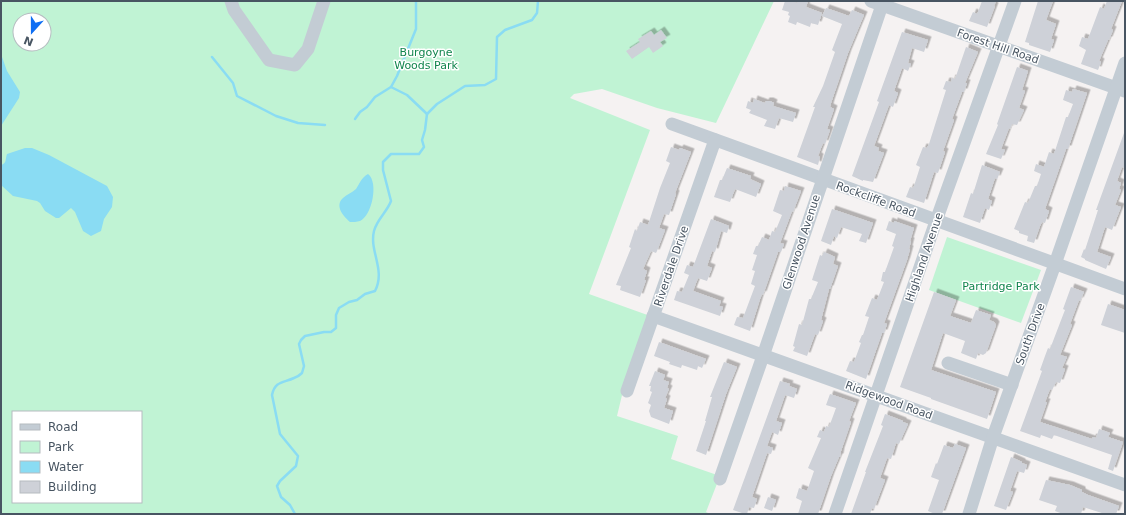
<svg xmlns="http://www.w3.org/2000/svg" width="1126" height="515" font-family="'DejaVu Sans',sans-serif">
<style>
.green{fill:#c0f3d4;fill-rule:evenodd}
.water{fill:#8adcf3}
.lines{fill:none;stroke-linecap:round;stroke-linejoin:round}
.stream{stroke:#8adcf3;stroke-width:2.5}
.building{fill:#ced1d8;filter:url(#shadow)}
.minor{stroke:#c3ccd4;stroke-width:13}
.labels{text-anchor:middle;stroke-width:3;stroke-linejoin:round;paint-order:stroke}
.street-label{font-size:11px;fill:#485562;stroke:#fff}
.park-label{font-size:11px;fill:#11854d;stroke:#fff}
</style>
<defs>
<filter id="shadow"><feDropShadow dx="3.5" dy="-3.5" stdDeviation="0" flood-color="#0004"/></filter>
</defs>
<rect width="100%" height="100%" fill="#f5f2f2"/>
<g class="green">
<path d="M 1,1 L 774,1 L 716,123 L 657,108 L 602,89 L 574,94 L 570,98 L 650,130 L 589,294 L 653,317 L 623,391 L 617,416 L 678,436 L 671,459 L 720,476 L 706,512 L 710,514 L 1,514 ZM 20,20 L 44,20 L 44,44 L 20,44 ZM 13,412 L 141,412 L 141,502 L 13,502 Z"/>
<polygon points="947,237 1041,270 1021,323 929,290"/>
</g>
<g class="water">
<polygon points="1,54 7,71 20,92 19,98 1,126"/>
<path d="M 25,148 L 32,148 L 49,155 L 107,186 L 113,197 L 112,207 L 104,219 L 101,231 L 91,236 L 83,231 L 75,212 L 71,208 L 59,218 L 56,218 L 45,211 L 40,203 L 37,201 L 13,196 L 1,185 L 1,165 C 7,163 5,160 7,154 Z"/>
<path d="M 368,174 C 379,182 372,216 360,221 C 357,222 353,222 350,222 C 344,217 334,206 343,198 C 347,194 352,193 356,189 C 360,183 361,178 368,174 Z"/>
</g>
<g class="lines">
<g class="stream">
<polyline points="416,1 416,29 397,76 391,87 407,95 427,114"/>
<polyline points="212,57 233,83 237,96 276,116 298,123 325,125"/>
<polyline points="355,119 360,112 367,107 375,97 391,87"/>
<path d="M 295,514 L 290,505 L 281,497 L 277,486 L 280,481 L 296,466 L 298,456 L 280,434 L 272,395 C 275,381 283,383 294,378 C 297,377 300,375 302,373 L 304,366 L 299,344 L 301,340 L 305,336 L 324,332 L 331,332 L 336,328 L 336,315 L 339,308 L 349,302 L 357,300 L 365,294 L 375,291 C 386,270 369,251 374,231 C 377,219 387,212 391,201 L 383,170 L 383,162 L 391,154 L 419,154 L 424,147 L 422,140 L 425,130 L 427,114 L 437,104 L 465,86 L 485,85 L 496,79 L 497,37 L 505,30 L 532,20 L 537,13 L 538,1"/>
</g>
</g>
<g class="building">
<polygon points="785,1 791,1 797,3 798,1 808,1 806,7 822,13 818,25 811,23 810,27 797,22 796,25 788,22 790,16 788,15 789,12 782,10"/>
<polygon points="982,1 996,1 994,6 995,6 987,27 969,21 973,12 977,14 978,12"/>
<polygon points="1038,1 1053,1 1046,20 1056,24 1051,39 1054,40 1050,52 1029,45 1029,43 1025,42"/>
<polygon points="1107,1 1122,1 1111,29 1113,30 1109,40 1108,40 1099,61 1101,62 1098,70 1081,64 1086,50 1079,46 1082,37 1088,39 1100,7 1104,9"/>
<polygon points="826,8 849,16 852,10 864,15 848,53 831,103 830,107 834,109 827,129 830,130 825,144 823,143 818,156 820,157 818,165 797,157 815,107 813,107 823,86 835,52 832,50 842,24 822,16"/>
<polygon points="661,30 667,38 660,42 663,46 653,53 649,47 632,59 626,51 640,42 638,39 651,31 654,35"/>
<polygon points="902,32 928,40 924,52 912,48 908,63 911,64 908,71 902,68 894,91 898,93 893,107 889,105 874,146 879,148 878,151 884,153 873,182 863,180 863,181 852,176 879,102 877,101"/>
<polygon points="966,47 978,52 965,83 967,83 964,92 962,92 952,119 954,120 943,151 945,152 938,173 934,172 924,203 906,197 910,187 913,188 914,186 920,167 916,165 923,147 927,148 929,144 946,90 943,89 946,81 951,82 952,78 955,79"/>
<polygon points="1017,67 1028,71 1022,90 1025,91 1019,108 1024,110 1017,125 1012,124 1010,129 1009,128 1001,149 1005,150 1001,159 986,154 998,125 997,124"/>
<polygon points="1073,89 1087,93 1068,149 1066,149 1045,209 1049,211 1045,223 1042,222 1040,226 1034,243 1027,241 1028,236 1019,233 1019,231 1014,229 1025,202 1028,203 1035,186 1037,186 1041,174 1034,171 1036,164 1044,167 1049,152 1054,154 1066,117 1068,117 1073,104 1063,100 1066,90 1072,92"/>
<polygon points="754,99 765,103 766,101 770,101 774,103 773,106 796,113 793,122 779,118 775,129 764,126 767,120 749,113 751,110 746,108 748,101 753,103"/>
<polygon points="1124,133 1125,168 1122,167 1117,181 1121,183 1119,189 1121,190 1115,205 1121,207 1112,230 1105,227 1097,252 1111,257 1106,269 1085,260 1085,259 1081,257 1084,249 1085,250 1098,210 1096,210"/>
<polygon points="671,147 679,150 680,148 691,152 675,193 676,194 669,215 664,214 659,228 665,230 657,251 656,253 651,251 643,269 647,271 644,280 646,280 640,297 620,290 621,286 616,285 631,248 629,247 635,229 637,231 640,222 648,225 660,188 670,163 666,161"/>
<polygon points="982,165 1000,172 997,179 995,178 988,199 992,201 989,210 985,208 980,223 963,217 971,193 973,194"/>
<polygon points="727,168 751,176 750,179 761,184 756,197 735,189 730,202 714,197 720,180 722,180"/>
<polygon points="785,186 801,191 793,212 792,211 780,243 784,244 781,252 778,252 763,295 762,294 760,299 750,331 734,325 737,317 743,318 755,286 751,284 755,271 752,270 757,255 753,254 756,246 758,246 762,237 769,240 772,231 775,232 782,215 773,211 780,190 784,191"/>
<polygon points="832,209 873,223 866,243 859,241 862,234 841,227 837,238 834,236 831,245 821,241"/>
<polygon points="711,219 729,226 727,233 721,231 715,252 712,251 707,266 712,268 707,281 698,278 693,291 721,301 719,306 723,307 720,316 674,300 677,291 682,292 689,275 684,273 687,265 693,267"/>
<polygon points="889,221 894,223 894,221 914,228 910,241 911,241 909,249 910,249 907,260 884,323 887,324 884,333 882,333 866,379 846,371 850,361 854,362 861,343 859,342 862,335 863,335 869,317 865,316 872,298 877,300 884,282 881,281 883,272 885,272 894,247 892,246 896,234 886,230"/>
<polygon points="824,252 835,257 833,264 838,266 830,289 829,289 821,320 823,321 818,335 815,334 807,356 793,351 795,347 793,346 799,324 802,325 809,299 811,299 818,282 812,280 820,255 822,256"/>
<polygon points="1071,287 1084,292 1080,301 1079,300 1070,324 1072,325 1060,355 1067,357 1062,368 1065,369 1060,383 1056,382 1052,390 1050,389 1045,402 1047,402 1040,422 1092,439 1093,437 1096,438 1099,429 1110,433 1108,437 1123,442 1113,471 1108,469 1112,455 1054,435 1052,439 1041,435 1040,438 1020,431 1042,371 1040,370 1045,356 1048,348 1050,349 1063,315 1065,310 1063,309"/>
<polygon points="934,292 956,300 950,316 971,323 976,310 991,315 989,320 994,322 996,325 986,353 983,355 978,353 976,359 961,353 965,341 943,333 931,370 996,392 987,419 931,399 931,398 900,387"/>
<polygon points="1108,304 1125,310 1125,333 1101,325"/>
<polygon points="659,342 706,359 702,368 698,366 697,370 682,365 681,368 669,364 670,362 654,356"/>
<polygon points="724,362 737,367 726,394 706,455 696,451 706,421 705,421 712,397 710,397"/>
<polygon points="655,371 665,375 663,380 669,382 667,388 669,389 665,398 667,399 664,408 673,411 669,424 651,417 649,411 651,405 648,403 652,392 650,391 651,386 649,386"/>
<polygon points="780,381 790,384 789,386 797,389 794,398 785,395 776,421 782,423 778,435 772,432 767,446 773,448 771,454 767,453 752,497 757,499 754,508 749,507 747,514 745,514 733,510"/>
<polygon points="830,394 856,403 849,421 851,422 841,451 840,457 839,457 831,476 818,514 798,514 802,501 796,498 799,488 807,491 814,471 808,468 821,438 817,437 820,430 824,432 826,426 829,427 836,408 826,405"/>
<polygon points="885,414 903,421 903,422 908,424 899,444 896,443 891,459 887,458 880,478 885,480 874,509 872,508 870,514 851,514 866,472 865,472 883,426 881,425"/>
<polygon points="955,444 966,448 942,514 935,514 928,511 939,480 931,477 936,463 937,464 944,445 953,448"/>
<polygon points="1011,457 1022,462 1022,463 1027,465 1024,473 1017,471 1010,491 1013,492 1006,510 994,506"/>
<polygon points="1046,480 1070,485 1082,490 1082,492 1088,495 1119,506 1116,514 1105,514 1083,507 1081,514 1063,514 1055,511 1057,506 1039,500"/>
<polygon points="768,497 776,500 772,511 764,508"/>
</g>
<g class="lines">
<g class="minor">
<polyline points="231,1 234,10 269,60 295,65 308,49 324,1"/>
<polyline points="871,1 1125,91"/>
<polyline points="672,124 1125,289"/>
<polyline points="653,316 1125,485"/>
<polyline points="948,363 1012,385"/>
<polyline points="627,391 715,140"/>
<polyline points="720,479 763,356 882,5"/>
<polyline points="835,514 936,221 1015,1"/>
<polyline points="969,514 993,437 1055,264 1125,63"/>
</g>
</g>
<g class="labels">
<g class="street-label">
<text transform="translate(998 46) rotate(19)" y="4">Forest Hill Road</text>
<text transform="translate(876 199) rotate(20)" y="4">Rockcliffe Road</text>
<text transform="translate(801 242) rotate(-72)" y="4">Glenwood Avenue</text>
<text transform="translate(924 257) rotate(-71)" y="4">Highland Avenue</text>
<text transform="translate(671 266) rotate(-71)" y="4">Riverdale Drive</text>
<text transform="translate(1030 334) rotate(-70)" y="4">South Drive</text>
<text transform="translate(889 400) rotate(20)" y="4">Ridgewood Road</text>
</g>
<g class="park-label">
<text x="426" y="56">Burgoyne<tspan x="426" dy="13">Woods Park</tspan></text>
<text x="1001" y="290">Partridge Park</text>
</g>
</g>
<rect width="1126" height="515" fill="none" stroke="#485562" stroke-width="4"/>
<rect x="12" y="411" width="130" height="92" fill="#ffffff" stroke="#b6bbc0"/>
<rect x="20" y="424" width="20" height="6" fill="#c3ccd4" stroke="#b6bbc0"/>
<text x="48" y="431" font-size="12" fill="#485562">Road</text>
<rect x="20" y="441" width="20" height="12" fill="#c0f3d4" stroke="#b6bbc0"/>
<text x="48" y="451" font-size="12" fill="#485562">Park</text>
<rect x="20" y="461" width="20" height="12" fill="#8adcf3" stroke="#b6bbc0"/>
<text x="48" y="471" font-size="12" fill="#485562">Water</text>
<rect x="20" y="481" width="20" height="12" fill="#ced1d8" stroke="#b6bbc0"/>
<text x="48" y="491" font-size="12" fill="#485562">Building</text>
<g transform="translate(32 32) rotate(201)"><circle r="19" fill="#ffffff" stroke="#b6bbc0"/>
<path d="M0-3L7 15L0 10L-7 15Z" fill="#0e6ef3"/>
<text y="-6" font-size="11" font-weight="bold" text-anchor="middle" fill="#485562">N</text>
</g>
</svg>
